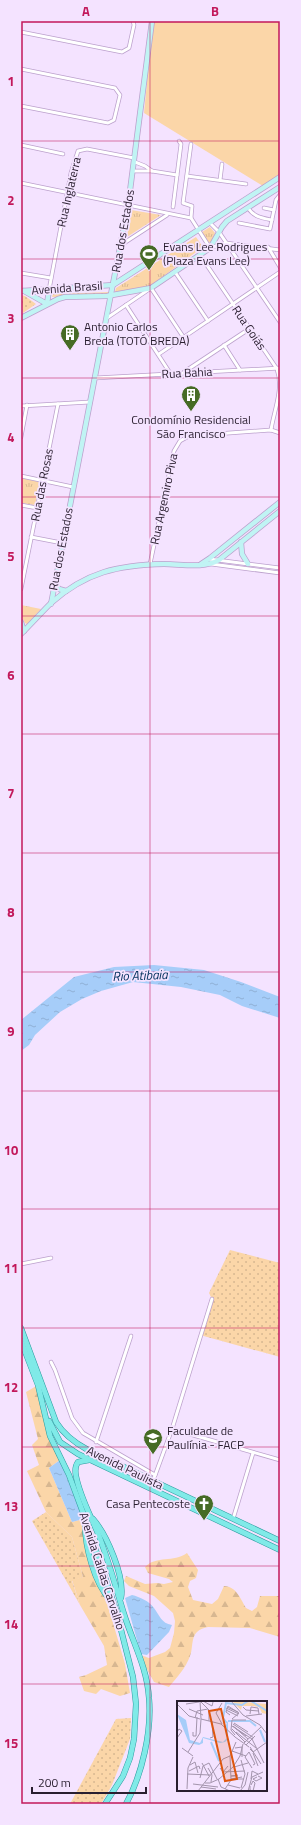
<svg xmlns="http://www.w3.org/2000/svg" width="301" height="1825" font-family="'Titillium Web',sans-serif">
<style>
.grass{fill:url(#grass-dots)}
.forest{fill:url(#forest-firs)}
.park{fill:url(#park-tufts)}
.pitch{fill:#fbd6a8}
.water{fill:url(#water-ripples)}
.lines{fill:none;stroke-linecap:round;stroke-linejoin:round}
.street-casing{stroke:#bca1cd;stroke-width:4.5}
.secondary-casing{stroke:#bca1cd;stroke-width:6}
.primary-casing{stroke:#2b9a9e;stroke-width:6}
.street{stroke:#fff;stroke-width:3}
.secondary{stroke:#c0f4f4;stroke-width:4.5}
.primary{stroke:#80eae8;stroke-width:5}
.grid{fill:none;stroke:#c2185b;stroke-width:1;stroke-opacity:0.55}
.labels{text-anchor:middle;stroke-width:3.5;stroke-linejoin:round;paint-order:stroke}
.street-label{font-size:12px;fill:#291e2f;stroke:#f4e3ff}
.poi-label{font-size:12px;fill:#291e2f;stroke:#f4e3ff;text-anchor:start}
.water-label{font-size:13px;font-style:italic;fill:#01305d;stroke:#f4e3ff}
.inset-river{fill:none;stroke:#a6cdf9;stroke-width:2}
.inset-road{fill:none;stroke:#a394ac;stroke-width:1}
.view{fill:#de560e;fill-opacity:0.15;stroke:#de560e;stroke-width:2}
.inset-edge{fill:none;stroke:#291e2f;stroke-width:2}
.neatline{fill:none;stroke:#c2185b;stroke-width:1.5}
.grid-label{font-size:13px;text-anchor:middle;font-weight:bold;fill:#c2185b}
</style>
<defs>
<pattern id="grass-dots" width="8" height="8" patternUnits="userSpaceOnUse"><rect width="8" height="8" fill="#fbd6a8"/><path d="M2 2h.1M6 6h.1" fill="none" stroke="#d7b791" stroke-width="1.8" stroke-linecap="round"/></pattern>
<pattern id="forest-firs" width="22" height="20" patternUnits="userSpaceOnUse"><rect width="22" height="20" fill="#fbd6a8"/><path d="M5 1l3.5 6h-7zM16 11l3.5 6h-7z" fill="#d7b791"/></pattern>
<pattern id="park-tufts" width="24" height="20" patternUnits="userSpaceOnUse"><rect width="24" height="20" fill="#fbd6a8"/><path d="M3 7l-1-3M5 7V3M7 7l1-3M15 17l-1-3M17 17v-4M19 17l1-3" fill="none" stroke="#d7b791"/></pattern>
<pattern id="water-ripples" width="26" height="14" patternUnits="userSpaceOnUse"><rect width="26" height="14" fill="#a6cdf9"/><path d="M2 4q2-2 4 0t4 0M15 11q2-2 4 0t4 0" fill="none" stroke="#8fb0d6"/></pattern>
</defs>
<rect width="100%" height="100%" fill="#f4e3ff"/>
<g class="grass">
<polygon points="111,292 109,294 52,297 53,294"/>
<polygon points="21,295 25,296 36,304 23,313"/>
<polygon points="230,1250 280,1263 280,1357 200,1335 212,1299 209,1293"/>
<polygon points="46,1512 72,1537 83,1577 72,1581 80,1605 32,1521"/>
<polygon points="131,1718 130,1739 112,1785 101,1804 70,1804 116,1719"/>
</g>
<g class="forest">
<polygon points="38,1385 47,1425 60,1460 49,1468 72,1522 83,1519 86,1545 98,1582 109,1609 125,1664 130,1693 120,1696 101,1689 96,1694 84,1691 79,1677 86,1675 107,1665 104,1646 80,1605 72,1580 83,1577 72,1537 46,1512 27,1471 39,1465 32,1445 38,1439 26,1392"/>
<path d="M 187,1553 L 198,1570 L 196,1578 L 190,1581 L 188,1587 L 193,1600 L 212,1604 L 218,1599 L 224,1586 C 237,1587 240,1598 246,1608 L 252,1611 L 257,1607 L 260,1596 L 280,1596 L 280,1637 L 250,1628 L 208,1627 C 204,1628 200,1629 197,1632 C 191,1637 193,1649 190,1656 C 186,1668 177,1677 169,1687 L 154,1682 L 143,1662 L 143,1656 L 149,1658 L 165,1652 L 170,1648 L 174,1633 L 175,1621 L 173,1613 L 154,1596 L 129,1586 L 124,1581 L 126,1576 L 145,1584 L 157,1583 L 164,1584 L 173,1582 L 169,1579 L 148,1573 L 145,1567 C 157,1555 173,1563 187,1553 Z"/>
</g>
<g class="park">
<polygon points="131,210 161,215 127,237"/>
<polygon points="210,227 215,233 212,240 209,243 202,232"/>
<polygon points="196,237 203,247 150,286 115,292 116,288"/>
<polygon points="21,478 40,482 35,505 21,503"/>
<polygon points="21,605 41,609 27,624 25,623 21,616"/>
</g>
<g class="pitch">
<polygon points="153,21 280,21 280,174 263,186 144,113"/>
<polygon points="176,251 181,259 166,269 161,261"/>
<polygon points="158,262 160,266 145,278 136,276"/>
</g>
<g class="water">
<polygon points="154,965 204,970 241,982 280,997 280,1018 242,1006 220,995 181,987 133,982 101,991 82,999 60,1012 35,1035 29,1045 21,1051 21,1020 74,977 114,967"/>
<polygon points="60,1460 83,1519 72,1522 49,1468"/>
<path d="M 132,1595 C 140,1597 149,1601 154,1608 C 160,1616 161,1623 172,1625 L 169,1632 L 147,1655 L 141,1654 L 125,1598 Z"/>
</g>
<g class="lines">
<defs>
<g id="street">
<polyline points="21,32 122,52 129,48 134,25 133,21"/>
<polyline points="21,69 115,88 120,95 114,120 108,123 21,106"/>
<polyline points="21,145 63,154"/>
<polyline points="135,162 145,166 152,171"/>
<polyline points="133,171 152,171 177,175"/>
<polyline points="187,176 246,184"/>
<polyline points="220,180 222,164"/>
<polyline points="21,183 191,218 210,248 226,243 280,250"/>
<polyline points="173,207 181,144 179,141"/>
<path d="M 248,208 C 254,217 262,218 272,220"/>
<polyline points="264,208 274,210"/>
<polyline points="191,218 192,206 183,203 191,144"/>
<polyline points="210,223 219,232 280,322"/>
<polyline points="239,223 270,229 276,200 280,195"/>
<polyline points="121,245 167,215"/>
<polyline points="268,247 280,267"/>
<path d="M 200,255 L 277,369 C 284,389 274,410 271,430"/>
<polyline points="175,272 208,321"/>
<polyline points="21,273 51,278"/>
<polyline points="49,290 71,173 78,151 87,149 134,158"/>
<polyline points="126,305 170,373"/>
<polyline points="107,318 151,288 184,338"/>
<polyline points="224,345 240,370"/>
<polyline points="159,354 280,272"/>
<polyline points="184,372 249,329"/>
<polyline points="95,378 280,368"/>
<polyline points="21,406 90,402"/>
<polyline points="21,437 27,405"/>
<polyline points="21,476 73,487"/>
<polyline points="21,505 37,508"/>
<polyline points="31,537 62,543"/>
<polyline points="209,559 280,568"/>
<polyline points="150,564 174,451 180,441 189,436 271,430 280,433"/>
<polyline points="211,564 280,573"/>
<polyline points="21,589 58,404"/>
<polyline points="21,1264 51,1258"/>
<polyline points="51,1362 55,1370 72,1418 83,1433 155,1475"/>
<polyline points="172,1429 280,1460"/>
<polyline points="96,1442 131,1336"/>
<polyline points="153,1481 172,1429 212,1299"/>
<polyline points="233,1519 253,1453"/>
</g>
<g id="secondary">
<polyline points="21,291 113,285 280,177"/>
<polyline points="24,291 47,304 49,290"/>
<polyline points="21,318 58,299 65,297 107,296 151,288 210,248 222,227 227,221 280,187"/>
<polyline points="241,542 242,554 248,564"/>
<polyline points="201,564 210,558 280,502"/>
<polyline points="54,583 59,589 66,591"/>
<polyline points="51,604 128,206 152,21"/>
<polyline points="21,622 24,631"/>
<path d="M 21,634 C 31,624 41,613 51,603 C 86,572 118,565 164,564 C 182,564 203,569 219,560 L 280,511"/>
</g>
<g id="primary">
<path d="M 21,1328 L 56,1422 C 64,1435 75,1443 88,1450 L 280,1541"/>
<polyline points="21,1341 38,1385 50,1436 69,1475 85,1518 116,1610 133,1677 136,1704 134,1739 130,1758 123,1776 105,1804"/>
<polyline points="49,1421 60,1442 78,1454 280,1550"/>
<path d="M 89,1460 L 78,1462 C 75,1466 75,1471 76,1476 C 80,1497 91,1516 99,1536 C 109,1562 116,1588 124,1614 C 133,1643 147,1667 149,1698 C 152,1731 142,1775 126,1804"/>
<path d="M 93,1519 C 107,1535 125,1577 121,1598"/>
<path d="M 85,1523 C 85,1547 94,1582 110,1600"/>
</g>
</defs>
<use href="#street" class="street-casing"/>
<use href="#secondary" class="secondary-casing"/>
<use href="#primary" class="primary-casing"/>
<use href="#street" class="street"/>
<use href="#secondary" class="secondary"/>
<use href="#primary" class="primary"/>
</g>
<path class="grid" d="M 150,21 L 150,1804M 21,141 L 280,141M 21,259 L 280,259M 21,378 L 280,378M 21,497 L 280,497M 21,616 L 280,616M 21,734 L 280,734M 21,853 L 280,853M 21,972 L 280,972M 21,1091 L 280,1091M 21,1209 L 280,1209M 21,1328 L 280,1328M 21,1447 L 280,1447M 21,1566 L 280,1566M 21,1684 L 280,1684"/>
<defs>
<symbol id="stadium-pin" viewBox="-11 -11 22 30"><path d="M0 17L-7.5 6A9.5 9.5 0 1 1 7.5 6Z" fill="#466b25" stroke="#f4e3ff"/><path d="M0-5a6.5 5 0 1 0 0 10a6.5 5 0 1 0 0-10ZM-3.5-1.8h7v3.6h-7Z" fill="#fff"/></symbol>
<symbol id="building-pin" viewBox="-11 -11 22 30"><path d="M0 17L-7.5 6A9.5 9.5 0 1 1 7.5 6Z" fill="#466b25" stroke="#f4e3ff"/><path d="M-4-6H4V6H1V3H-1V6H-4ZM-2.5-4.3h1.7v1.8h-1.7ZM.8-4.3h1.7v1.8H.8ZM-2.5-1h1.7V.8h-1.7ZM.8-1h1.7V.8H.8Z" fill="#fff"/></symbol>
<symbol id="university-pin" viewBox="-11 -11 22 30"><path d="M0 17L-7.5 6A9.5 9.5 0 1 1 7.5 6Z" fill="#466b25" stroke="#f4e3ff"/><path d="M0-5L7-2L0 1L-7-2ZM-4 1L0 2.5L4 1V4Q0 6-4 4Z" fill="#fff"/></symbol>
<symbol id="church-pin" viewBox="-11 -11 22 30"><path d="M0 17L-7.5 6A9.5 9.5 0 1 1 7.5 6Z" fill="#466b25" stroke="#f4e3ff"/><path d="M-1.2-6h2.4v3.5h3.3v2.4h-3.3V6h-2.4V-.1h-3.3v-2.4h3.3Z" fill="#fff"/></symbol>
</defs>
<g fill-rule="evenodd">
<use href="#stadium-pin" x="138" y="243" width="22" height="30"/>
<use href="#building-pin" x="59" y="323" width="22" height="30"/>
<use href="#building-pin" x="180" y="384" width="22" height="30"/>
<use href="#university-pin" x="142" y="1427" width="22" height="30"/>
<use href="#church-pin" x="193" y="1493" width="22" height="30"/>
</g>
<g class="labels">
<g class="street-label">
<text transform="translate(69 192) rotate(-77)" y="4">Rua Inglaterra</text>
<text transform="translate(123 231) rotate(-80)" y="4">Rua dos Estados</text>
<text transform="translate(67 288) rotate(-4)" y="4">Avenida Brasil</text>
<text transform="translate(249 328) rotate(56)" y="4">Rua Goiás</text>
<text transform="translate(187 373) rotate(-3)" y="4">Rua Bahia</text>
<text transform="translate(42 485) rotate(-79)" y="4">Rua das Rosas</text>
<text transform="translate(164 499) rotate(-78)" y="4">Rua Argemiro Piva</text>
<text transform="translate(61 549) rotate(-79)" y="4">Rua dos Estados</text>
<text transform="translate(125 1468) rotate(26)" y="4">Avenida Paulista</text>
<text transform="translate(102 1571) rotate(72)" y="4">Avenida Caldas Carvalho</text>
</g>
<g class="poi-label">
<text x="163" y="251">Evans Lee Rodrigues<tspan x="163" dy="14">(Plaza Evans Lee)</tspan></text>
<text x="84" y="331">Antonio Carlos<tspan x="84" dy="14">Breda (TOTÓ BREDA)</tspan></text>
<text x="191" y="424" text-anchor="middle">Condomínio Residencial<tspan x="191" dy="14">São Francisco</tspan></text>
<text x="167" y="1435">Faculdade de<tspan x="167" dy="14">Paulínia - FACP</tspan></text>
<text x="190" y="1508" text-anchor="end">Casa Pentecoste</text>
</g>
<g class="water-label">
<text transform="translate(140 975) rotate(-2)" y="5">Rio Atibaia</text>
</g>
</g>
<g transform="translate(177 1701)">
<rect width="90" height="90" fill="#f4e3ff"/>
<path d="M 55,0 L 90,3 L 90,13 L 85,12 L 82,6 L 76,5 L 65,5 L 64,9 Z" fill="#fbd6a8"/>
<path d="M 0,13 L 9,19 L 13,39 L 23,42 L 26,36 L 46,41 L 50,37 L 49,24 L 51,20 L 51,38 L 48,41 L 43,42 L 26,37 L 26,42 L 22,44 L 12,42 Z" fill="#a6cdf9"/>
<path class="inset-river" d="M 74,0 L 90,10M 51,20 L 73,20 L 79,25M 50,22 L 46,17 L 49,2 L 65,4 L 71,0M 83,29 L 88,41M 34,41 L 42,60"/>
<path class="inset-road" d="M 23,0 L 32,9 L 32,20M 23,0 L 24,18M 26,0 L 35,5 L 36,1M 54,0 L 66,14 L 83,24 L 90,33M 45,2 L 39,12 L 45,23M 0,3 L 12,15 L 23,18M 9,3 L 22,1M 50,6 L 61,11M 66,6 L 69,9 L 82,10M 49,7 L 62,13M 12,8 L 26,14M 49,9 L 61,15M 73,13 L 74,6 L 81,7 L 82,13M 53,14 L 49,11 L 51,5 L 62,12 L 55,18M 69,15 L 85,13M 18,17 L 20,10 L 31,8M 55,19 L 54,29 L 58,34M 55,19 L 69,19M 57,22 L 71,31M 56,23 L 77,37M 55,25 L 75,38 L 87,62M 56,25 L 71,38M 57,26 L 69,35M 55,28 L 68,41M 0,31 L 2,28 L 5,30 L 0,37M 16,31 L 16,35 L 19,35 L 20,16M 59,31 L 79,47M 58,36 L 72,46M 33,37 L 36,36 L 35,21M 67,42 L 84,26M 69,44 L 78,35M 73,46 L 84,63M 5,47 L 16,55M 58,47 L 65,46 L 65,56M 73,48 L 76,51 L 90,41M 55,50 L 69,55M 11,51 L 23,32 L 24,18 L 44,23 L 58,36M 72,51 L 78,63 L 76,64M 72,51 L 68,56 L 75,67M 76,52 L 81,65M 25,62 L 32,75M 13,64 L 18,61 L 21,72M 57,66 L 71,62M 31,67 L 35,74 L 34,81M 43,67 L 46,71 L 51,65M 12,70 L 22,65 L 23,68M 45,71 L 68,70M 10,73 L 33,74M 61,74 L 54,75 L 61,75M 65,76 L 54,78 L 67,78M 80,76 L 76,78 L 79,80 L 85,77 L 81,75M 23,77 L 26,65 L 32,62 L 40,78M 41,78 L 44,86 L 53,90M 74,78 L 75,70 L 81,73M 28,82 L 33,82 L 42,78 L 56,66 L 63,55 L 66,43M 16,83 L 41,86M 51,84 L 63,87M 73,85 L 73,89 L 76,90 L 78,82 L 76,80 L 74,84M 24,86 L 39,88M 64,87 L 68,73 L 64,59M 10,88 L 11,67 L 16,56M 48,88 L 54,79 L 53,55M 21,90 L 46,58 L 53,55 L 59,41M 63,90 L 68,84 L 71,71M 71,90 L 75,76 L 86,71"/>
<path class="view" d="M 44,8 L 60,78 L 48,80 L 32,10 Z"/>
<rect width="90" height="90" class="inset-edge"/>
</g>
<rect width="301" height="1825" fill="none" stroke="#f4e3ff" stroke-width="44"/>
<path d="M32 1787v6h114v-6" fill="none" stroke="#291e2f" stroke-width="2"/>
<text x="38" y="1787" font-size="12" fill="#291e2f" stroke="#f4e3ff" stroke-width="3" paint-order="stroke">200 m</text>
<rect x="22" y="22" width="257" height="1781" class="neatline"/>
<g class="grid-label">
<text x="86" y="16">A</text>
<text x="215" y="16">B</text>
<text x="11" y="86">1</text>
<text x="11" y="205">2</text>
<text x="11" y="323">3</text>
<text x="11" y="442">4</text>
<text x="11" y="561">5</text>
<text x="11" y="680">6</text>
<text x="11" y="798">7</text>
<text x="11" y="917">8</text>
<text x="11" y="1036">9</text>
<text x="11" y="1155">10</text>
<text x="11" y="1273">11</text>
<text x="11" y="1392">12</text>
<text x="11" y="1511">13</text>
<text x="11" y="1629">14</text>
<text x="11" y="1748">15</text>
</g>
</svg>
